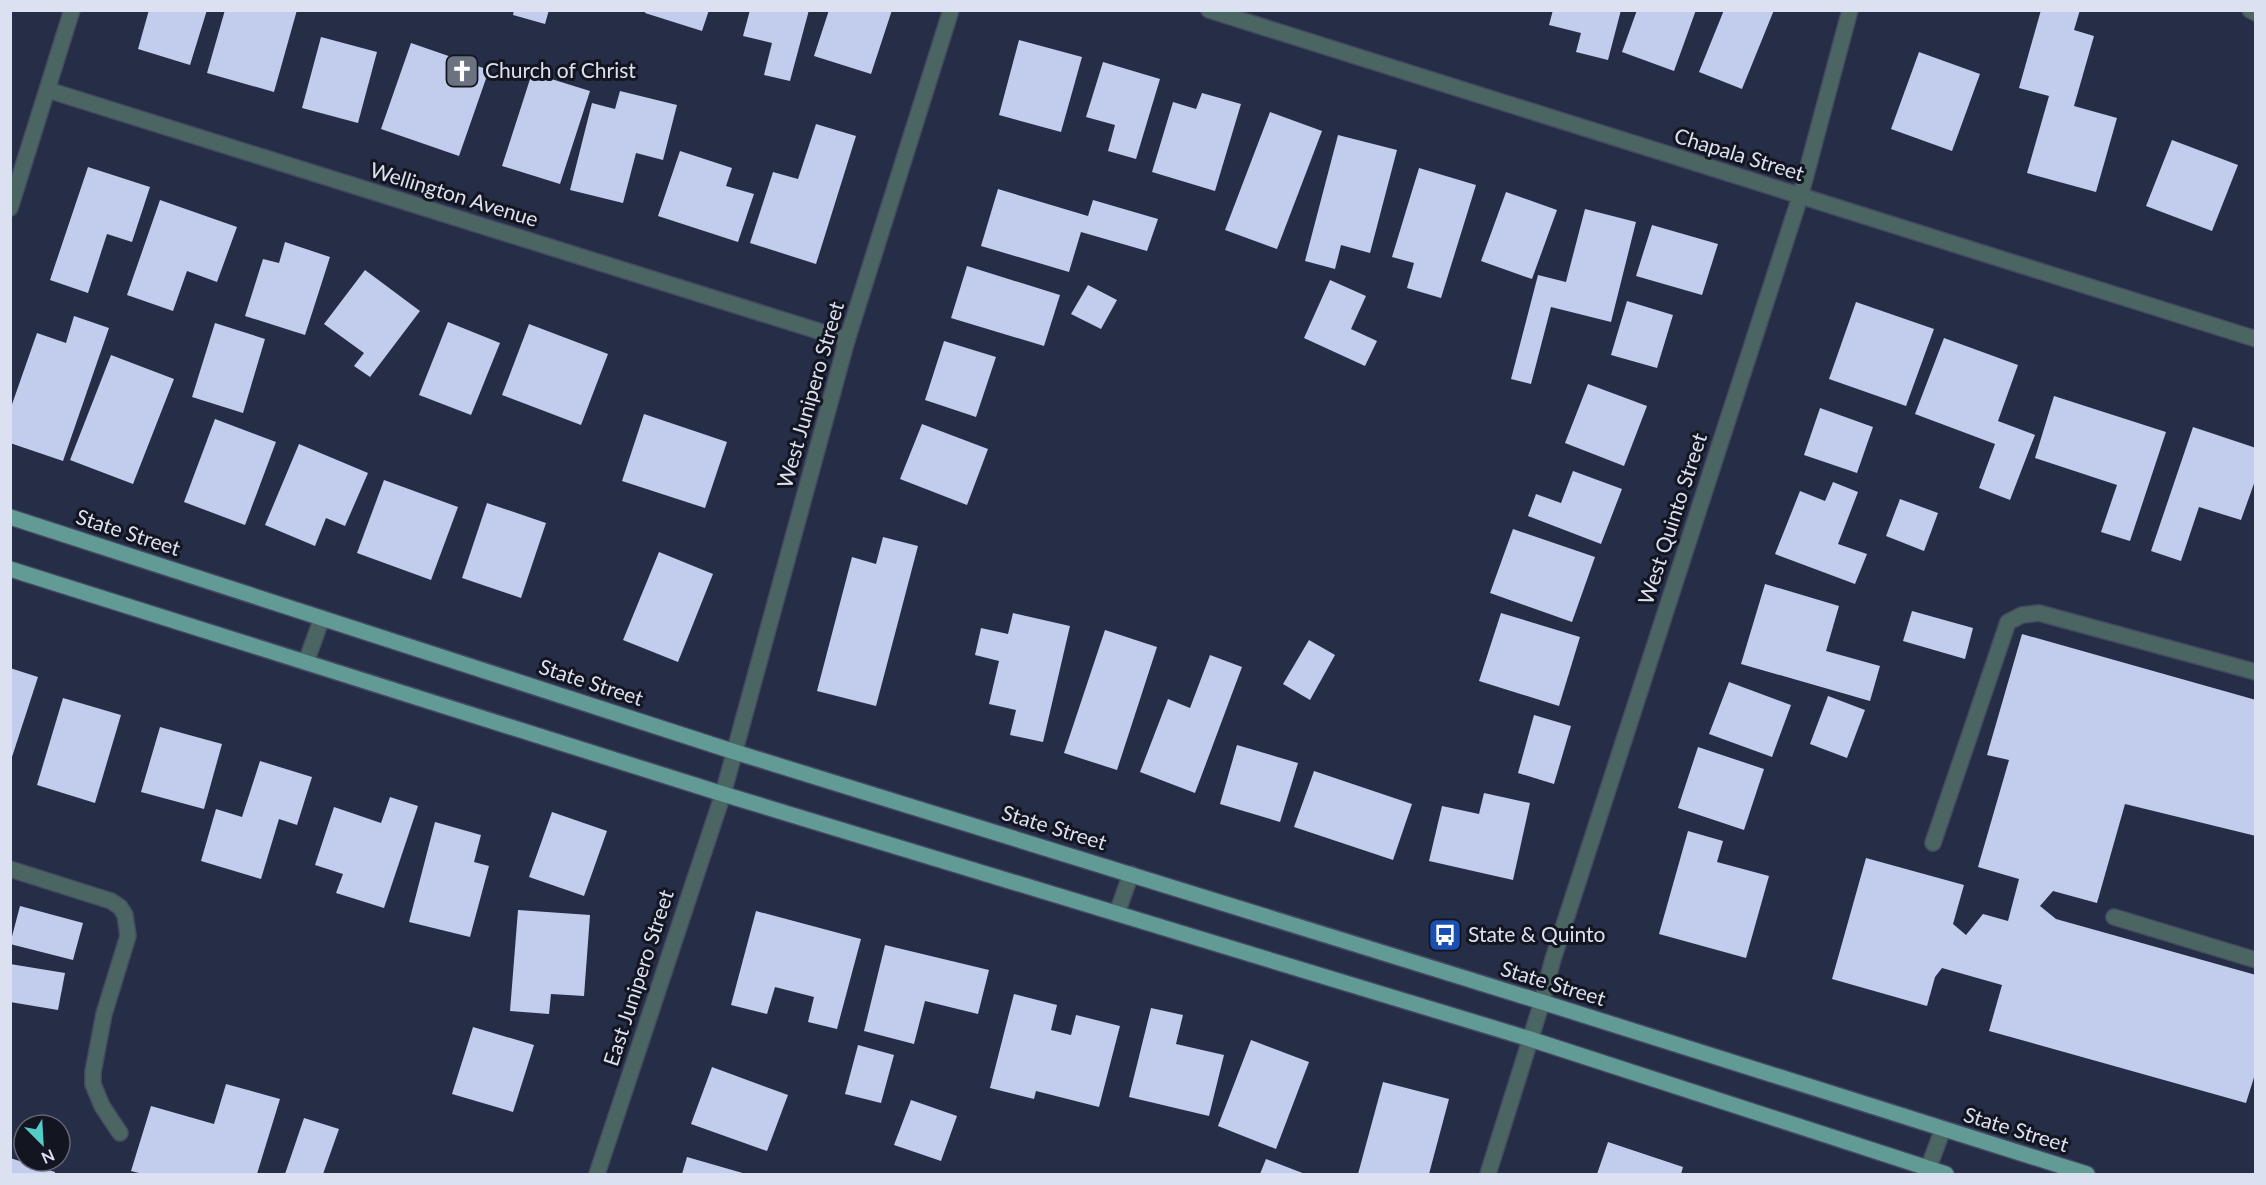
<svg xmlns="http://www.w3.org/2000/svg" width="2266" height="1185" font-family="Lato,sans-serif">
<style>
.building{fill:#c2ccec}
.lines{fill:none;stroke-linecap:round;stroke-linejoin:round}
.minor-casing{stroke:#434a61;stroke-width:18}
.major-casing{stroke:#434a61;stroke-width:18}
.minor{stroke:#4a6562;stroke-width:15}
.major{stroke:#629a95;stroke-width:15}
.labels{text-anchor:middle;stroke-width:6;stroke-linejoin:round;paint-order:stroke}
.poi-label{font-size:21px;fill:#dce1f1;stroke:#131621;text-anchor:start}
.street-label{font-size:21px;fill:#dce1f1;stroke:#131621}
</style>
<rect width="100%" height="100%" fill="#262d46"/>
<g class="building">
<polygon points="149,10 207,10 190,65 138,49"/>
<polygon points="225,10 297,10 274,92 207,73"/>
<polygon points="514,10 549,10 545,24 513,15"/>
<polygon points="646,10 709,10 702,31 645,13"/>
<polygon points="750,10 809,10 790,81 764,75 772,43 743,36"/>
<polygon points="829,10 892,10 871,74 814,56"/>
<polygon points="1553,10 1621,10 1608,60 1576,52 1581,33 1549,25"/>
<polygon points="1637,10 1696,10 1674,71 1622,52"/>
<polygon points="1724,10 1774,10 1742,89 1699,72"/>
<polygon points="2041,10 2080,10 2074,30 2094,36 2074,106 2117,118 2096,192 2027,173 2049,96 2019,88"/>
<polygon points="321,37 377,52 358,123 302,108"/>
<polygon points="1019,40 1082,57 1061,132 999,115"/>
<polygon points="411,43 489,70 459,156 381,129"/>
<polygon points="1919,52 1980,74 1952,151 1891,129"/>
<polygon points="1103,62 1160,79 1136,159 1108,151 1115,125 1086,117"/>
<polygon points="532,73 590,91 560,184 502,166"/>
<polygon points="620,91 677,105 663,160 636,153 623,203 570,190 592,103 615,109"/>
<polygon points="1202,93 1241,104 1215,191 1152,172 1173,102 1196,109"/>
<polygon points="1270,112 1322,131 1277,249 1225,230"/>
<polygon points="816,124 856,136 816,264 750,243 773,172 798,179"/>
<polygon points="1338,135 1397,150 1370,253 1341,245 1335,269 1305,261"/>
<polygon points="2172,140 2238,165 2212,231 2146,206"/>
<polygon points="680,151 732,168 726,186 754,194 738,242 658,216"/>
<polygon points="88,167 150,187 132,242 107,234 88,293 50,280"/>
<polygon points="1419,168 1476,185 1441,298 1407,288 1414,263 1392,257"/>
<polygon points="998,189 1088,216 1093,200 1158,219 1147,251 1081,232 1069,272 981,246"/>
<polygon points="1506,192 1557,210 1532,279 1481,261"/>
<polygon points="160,200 237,227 217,282 187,271 173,311 127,295"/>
<polygon points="1585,209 1636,222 1611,322 1551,307 1531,384 1511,379 1538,275 1566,282"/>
<polygon points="1652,225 1718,244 1702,295 1636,276"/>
<polygon points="285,242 330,257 305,335 245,316 263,259 279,263"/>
<polygon points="967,266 1060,295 1044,346 951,318"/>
<polygon points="365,270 420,311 370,377 354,366 364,353 324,324"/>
<polygon points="1330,280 1366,296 1351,329 1377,341 1365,366 1304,338"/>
<polygon points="1088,285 1117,300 1101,329 1071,314"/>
<polygon points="1627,301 1673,315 1657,368 1611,355"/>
<polygon points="1856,302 1934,329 1906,406 1829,379"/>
<polygon points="74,316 109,328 63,461 10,443 10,410 37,333 66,343"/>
<polygon points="448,322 500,343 471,415 419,395"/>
<polygon points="215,323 265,339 243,413 192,397"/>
<polygon points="529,324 608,354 581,425 502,395"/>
<polygon points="1944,338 2018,365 1998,421 2035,435 2010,500 1979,488 1995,444 1915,414"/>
<polygon points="944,341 996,357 976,417 925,400"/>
<polygon points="111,355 174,379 133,484 70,460"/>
<polygon points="1588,384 1647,406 1624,466 1565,443"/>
<polygon points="2054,396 2166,432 2130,541 2101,532 2117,485 2035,458"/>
<polygon points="1820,408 1873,427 1857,473 1804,455"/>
<polygon points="644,414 727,442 705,508 622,481"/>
<polygon points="215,419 276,442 245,525 184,502"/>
<polygon points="922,424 988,449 967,505 900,479"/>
<polygon points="2193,427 2256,448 2256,478 2241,520 2199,507 2181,561 2151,551"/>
<polygon points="299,444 368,473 345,526 326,518 315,546 265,525"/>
<polygon points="1573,471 1622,489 1601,544 1528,516 1536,494 1561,503"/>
<polygon points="384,480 458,507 431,580 357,553"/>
<polygon points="1833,482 1858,492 1838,544 1867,554 1855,584 1775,554 1800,491 1825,501"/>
<polygon points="1900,499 1938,513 1924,551 1886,536"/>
<polygon points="487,503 546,523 521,598 462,578"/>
<polygon points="1513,529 1595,557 1572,622 1490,593"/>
<polygon points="883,537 918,546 876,706 817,691 852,557 876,564"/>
<polygon points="659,552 713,574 678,662 623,640"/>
<polygon points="1765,584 1839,606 1826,651 1880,666 1870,701 1741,664"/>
<polygon points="1912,611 1973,628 1965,659 1903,641"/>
<polygon points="1013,613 1070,626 1043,742 1010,735 1016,710 989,704 999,661 975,655 981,628 1008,634"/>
<polygon points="1501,613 1580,637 1559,706 1479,681"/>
<polygon points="1105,630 1157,647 1117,770 1064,753"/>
<polygon points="2022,634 2256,700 2256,836 2125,804 2097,903 2053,891 2040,906 2056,919 2256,975 2256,1071 2246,1103 1989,1031 2002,985 1942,968 1935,977 1927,1006 1832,979 1866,858 1964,885 1953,924 1966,935 1983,914 2008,921 2019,879 1978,867 2009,760 1987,755"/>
<polygon points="1309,640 1335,655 1310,700 1283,684"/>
<polygon points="1210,655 1242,667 1195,793 1140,772 1168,699 1190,708"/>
<polygon points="10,668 38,677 11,760 10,760"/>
<polygon points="1729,682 1791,705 1772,757 1709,734"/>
<polygon points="1828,696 1865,710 1847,758 1810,744"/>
<polygon points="63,698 121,715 95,803 37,785"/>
<polygon points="1534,715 1571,726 1554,784 1518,773"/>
<polygon points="160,727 222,744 204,809 141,792"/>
<polygon points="1237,745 1298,763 1280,822 1220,804"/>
<polygon points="1698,747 1764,769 1744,830 1678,808"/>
<polygon points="260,761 312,777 297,825 279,819 261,879 201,861 216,809 242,817"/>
<polygon points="1314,771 1412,804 1393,860 1294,827"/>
<polygon points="1484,793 1530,803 1513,880 1429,861 1442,806 1479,814"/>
<polygon points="390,797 418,806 384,908 336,893 343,874 315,865 334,807 381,823"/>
<polygon points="552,812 607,831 584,896 529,877"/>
<polygon points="435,822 481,835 474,862 489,866 470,937 409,922"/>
<polygon points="1688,831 1723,841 1717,862 1769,876 1746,958 1659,934"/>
<polygon points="20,906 83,923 73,960 10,944"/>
<polygon points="518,910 590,915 584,996 551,994 549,1014 510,1011"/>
<polygon points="756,911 861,939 837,1029 808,1022 814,997 775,987 767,1014 731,1005"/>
<polygon points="885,945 989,970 978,1014 925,1001 914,1044 864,1031"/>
<polygon points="10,964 65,973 58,1010 10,1002"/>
<polygon points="1014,994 1057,1005 1051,1030 1071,1035 1076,1015 1120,1026 1099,1107 1036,1091 1034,1099 990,1088"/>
<polygon points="1151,1008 1183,1015 1176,1044 1224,1055 1209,1116 1129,1097"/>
<polygon points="473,1027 534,1045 513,1112 452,1094"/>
<polygon points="1251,1040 1309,1062 1276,1149 1218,1126"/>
<polygon points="858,1045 894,1055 881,1103 845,1094"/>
<polygon points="712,1067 788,1095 767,1151 691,1124"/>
<polygon points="1383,1082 1449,1099 1429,1174 1358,1174"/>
<polygon points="226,1084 280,1099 257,1174 143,1174 131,1171 151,1106 214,1124"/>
<polygon points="911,1100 957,1116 941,1161 894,1145"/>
<polygon points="304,1118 339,1129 323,1174 285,1174"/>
<polygon points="1608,1142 1683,1167 1681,1174 1597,1174"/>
<polygon points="687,1157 746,1174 682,1174"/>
<polygon points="10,1158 55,1172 55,1174 10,1174"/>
<polygon points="1266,1159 1305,1174 1260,1174"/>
</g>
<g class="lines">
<defs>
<g id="minor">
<polyline points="1209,10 2256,339"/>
<polyline points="2250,10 2256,13"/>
<polyline points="48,90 847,340"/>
<polyline points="10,208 72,10"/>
<polyline points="306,662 322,618"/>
<polyline points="1933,843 2008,622 2022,615 2039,613 2256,672"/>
<polyline points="10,869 111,901 120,907 125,915 128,936 104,1014 93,1072 93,1084 102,1106 120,1133"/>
<polyline points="1117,913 1131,874"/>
<polyline points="2114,917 2256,960"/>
<polyline points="1928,1169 1943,1129"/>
<polyline points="597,1174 723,794 847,340 951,10"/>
<polyline points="1488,1174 1542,1002 1553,959 1800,197 1850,10"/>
</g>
<g id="major">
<polyline points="10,517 735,752 1542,1002 2087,1174"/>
<polyline points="10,569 723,794 1530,1039 1946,1174"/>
</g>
</defs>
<use href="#minor" class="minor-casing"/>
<use href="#major" class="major-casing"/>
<use href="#minor" class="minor"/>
<use href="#major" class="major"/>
</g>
<defs>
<symbol id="church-square" viewBox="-11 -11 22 22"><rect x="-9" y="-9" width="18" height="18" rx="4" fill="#6b7280" stroke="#131621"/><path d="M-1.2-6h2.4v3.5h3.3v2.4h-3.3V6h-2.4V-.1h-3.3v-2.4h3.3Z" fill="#fff"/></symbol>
<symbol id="bus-square" viewBox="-11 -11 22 22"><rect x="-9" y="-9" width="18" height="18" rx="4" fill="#1a4fb4" stroke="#131621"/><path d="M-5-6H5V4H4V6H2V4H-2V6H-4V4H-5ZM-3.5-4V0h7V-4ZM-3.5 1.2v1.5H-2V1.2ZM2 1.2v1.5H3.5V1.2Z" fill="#fff"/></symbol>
</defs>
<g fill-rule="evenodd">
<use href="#church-square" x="443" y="52" width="38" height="38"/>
<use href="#bus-square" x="1426" y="916" width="38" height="38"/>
</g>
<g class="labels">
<g class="poi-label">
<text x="485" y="78">Church of Christ</text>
<text x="1468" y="942">State &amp; Quinto</text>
</g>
<g class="street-label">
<text transform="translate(1739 155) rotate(17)" y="7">Chapala Street</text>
<text transform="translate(454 195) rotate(17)" y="7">Wellington Avenue</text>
<text transform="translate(811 395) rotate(-74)" y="7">West Junipero Street</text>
<text transform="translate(1673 519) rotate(-72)" y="7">West Quinto Street</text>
<text transform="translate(128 533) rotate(18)" y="7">State Street</text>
<text transform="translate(591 683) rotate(18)" y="7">State Street</text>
<text transform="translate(1054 828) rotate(17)" y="7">State Street</text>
<text transform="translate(639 978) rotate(-72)" y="7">East Junipero Street</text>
<text transform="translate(1553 984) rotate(17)" y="7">State Street</text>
<text transform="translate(2016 1130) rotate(17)" y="7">State Street</text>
</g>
</g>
<rect width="2266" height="1185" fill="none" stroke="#dce1f1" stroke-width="24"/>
<g transform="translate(42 1143) rotate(156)"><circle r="28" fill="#131621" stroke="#636774" stroke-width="1.5"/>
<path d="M0-4.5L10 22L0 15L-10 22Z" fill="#54cdc8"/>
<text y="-9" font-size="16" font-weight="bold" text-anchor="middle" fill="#dce1f1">N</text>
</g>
</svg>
